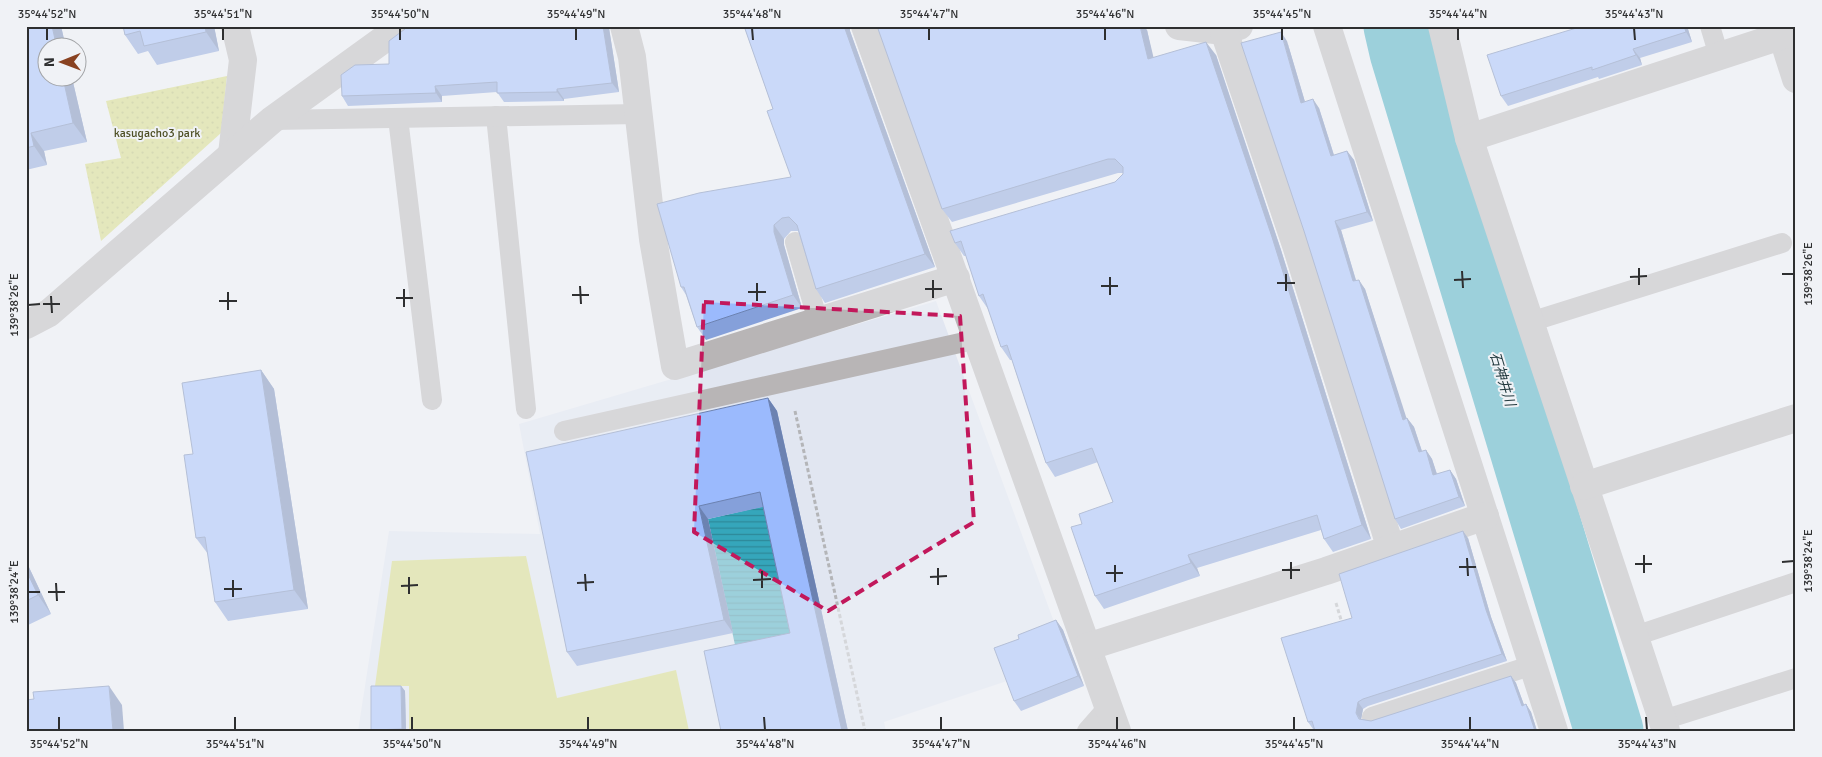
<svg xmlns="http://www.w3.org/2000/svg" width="1822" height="757" font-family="Signika,'Noto Sans JP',sans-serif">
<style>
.built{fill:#e1e6f1}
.green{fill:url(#green-dots)}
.pitch{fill:#d5da76}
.water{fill:url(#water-rules)}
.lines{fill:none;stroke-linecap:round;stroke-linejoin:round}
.river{stroke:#35a6bb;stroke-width:69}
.path{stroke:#b4b5b8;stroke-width:3;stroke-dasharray:4 2.5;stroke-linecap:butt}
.lane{stroke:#b8b5b6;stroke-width:20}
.street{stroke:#b8b5b6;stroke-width:28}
.wall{fill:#85a0da}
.shaded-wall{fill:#6c82b1}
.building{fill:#9bbafd;stroke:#6c82b1}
.marked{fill:none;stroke:#c2185b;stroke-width:4;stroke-dasharray:10 6;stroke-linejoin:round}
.ticks{fill:none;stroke:#2e2f30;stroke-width:2}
.labels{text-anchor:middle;stroke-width:4;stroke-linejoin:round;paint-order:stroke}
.park-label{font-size:12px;fill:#4e5025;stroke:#f0f2f6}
.water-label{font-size:14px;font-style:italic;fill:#1e363b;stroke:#f0f2f6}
.neatline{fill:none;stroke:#2e2f30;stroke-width:2}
.ticks-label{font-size:12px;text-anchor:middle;fill:#2e2f30}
</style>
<defs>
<pattern id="green-dots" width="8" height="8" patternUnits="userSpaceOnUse" patternTransform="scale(1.25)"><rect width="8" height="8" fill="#d5da76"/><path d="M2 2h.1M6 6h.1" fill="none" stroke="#b7bb66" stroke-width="1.8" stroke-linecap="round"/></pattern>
<pattern id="water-rules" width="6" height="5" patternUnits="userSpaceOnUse" patternTransform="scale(1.25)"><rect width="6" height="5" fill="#35a6bb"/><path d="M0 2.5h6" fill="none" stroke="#2d8898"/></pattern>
</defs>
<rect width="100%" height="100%" fill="#f0f2f6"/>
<polygon class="built" points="936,301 1057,630 1007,681 884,722 886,731 358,731 389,531 540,534 519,424"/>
<polygon class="green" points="227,76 221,133 101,241 85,164 121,158 106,101"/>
<polygon class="pitch" points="526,556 557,698 676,670 689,731 409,731 409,686 375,686 392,561"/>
<polygon class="water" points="769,505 799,646 738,659 708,519"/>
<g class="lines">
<polyline class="river" points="1398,26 1404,52 1609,731"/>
<g class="path">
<polyline points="795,411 865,731"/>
<polyline points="1336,603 1342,623"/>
</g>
<g class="lane">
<polyline points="1710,26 1719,56"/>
<polyline points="496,116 526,409"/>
<polyline points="398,118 432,400"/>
<polyline points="272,120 639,114"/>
<polyline points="795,242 818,321"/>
<polyline points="1530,322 1782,243"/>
<polyline points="564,431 978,339"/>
<polyline points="1635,636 1796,582"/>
<polyline points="1372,717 1533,665"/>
<polyline points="1663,720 1796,678"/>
<polyline points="1087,731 1108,707"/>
</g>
<g class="street">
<polyline points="624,26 632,57 653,239 675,366 956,278"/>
<polyline points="865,26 1117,731"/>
<polyline points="1179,26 1224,31 1239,26"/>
<polyline points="1327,26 1554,731"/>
<polyline points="1442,26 1469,138 1666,731"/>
<polyline points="1224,31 1296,245 1391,549"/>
<polyline points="1782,35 1796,79"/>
<polyline points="1469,138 1796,31"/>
<polyline points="232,154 243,60 235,26"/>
<polyline points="26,325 49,313 272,120 402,26"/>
<polyline points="1584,486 1796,418"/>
<polyline points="1087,647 1326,571 1485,516"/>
</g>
</g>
<g class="wall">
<polygon points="26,26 61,26 66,48 48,78 72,78 87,142 44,151 47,165 26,170"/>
<polygon points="123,26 214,26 219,51 157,65 148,51 138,54 125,35"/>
<polygon points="744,26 850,26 850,31 935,267 825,303 816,289 798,231 791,231 784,239 784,245 802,308 706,340 697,327 686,295 681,287 791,177 773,109"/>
<polygon points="1687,26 1692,42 1640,58 1642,65 1599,79 1598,77 1508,106 1501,96"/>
<polygon points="609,28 619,92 564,99 564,101 504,102 497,92 442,96 442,102 348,106 342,96 389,64 405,29"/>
<polygon points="1147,30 1153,58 1216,55 1281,250 1371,539 1333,552 1324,539 1321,530 1197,568 1200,576 1104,609 1095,596 1082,524 1113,502 1098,462 1055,477 1046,463 1012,360 1010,360 1001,347 988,309 979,296 966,256 964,256 955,243 1115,182 1123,174 1123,173 1118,173 952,222 942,209"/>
<polygon points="1287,41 1305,102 1319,108 1334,155 1347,151 1354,160 1373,221 1341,230 1356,280 1365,289 1406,419 1407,418 1414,427 1422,451 1426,450 1432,459 1437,474 1450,470 1456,479 1465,506 1401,529 1395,519"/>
<polygon points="261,370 274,389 308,609 228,621 215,602 208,554 196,538 193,454"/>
<polygon points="768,398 777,411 848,731 721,731 790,633 763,507 708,519 733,633 577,666 567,652"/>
<polygon points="1468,538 1491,617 1507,661 1368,706 1363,709 1361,719 1371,721 1511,676 1516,683 1524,705 1526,704 1531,712 1537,731 1315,731 1315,729 1313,729 1308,722 1352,618"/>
<polygon points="26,561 51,614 26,626"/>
<polygon points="1056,620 1063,630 1084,686 1021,711 1014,701 1019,639"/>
<polygon points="401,686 405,691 406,731 372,731 371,730"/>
</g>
<g class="shaded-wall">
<polygon points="52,26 61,26 66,48 57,48"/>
<polygon points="205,26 214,26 219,51 206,32"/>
<polygon points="603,26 607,26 609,28 619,92 612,83"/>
<polygon points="844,26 850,26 850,31 935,267 925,254"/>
<polygon points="1140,26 1144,26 1147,30 1157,72 1148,59"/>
<polygon points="1684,26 1687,26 1692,42 1686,32"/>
<polygon points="1281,32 1287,41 1308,112 1301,103"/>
<polygon points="1206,42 1216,55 1281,250 1371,539 1362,525"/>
<polygon points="1633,49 1640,58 1642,65 1636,55"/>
<polygon points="63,78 72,78 87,142 73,123"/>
<polygon points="435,86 442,96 442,102 436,93"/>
<polygon points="557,89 564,99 564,101 557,92"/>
<polygon points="1313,99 1319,108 1337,165 1331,156"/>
<polygon points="31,133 44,151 47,165 34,146"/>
<polygon points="1347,151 1354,160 1373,221 1367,212"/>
<polygon points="1335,221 1341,230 1359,291 1353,281"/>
<polygon points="774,225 784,239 784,245 802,308 793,295 774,232"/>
<polygon points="1359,280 1365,289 1410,429 1403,420"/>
<polygon points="261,370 274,389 308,609 294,590"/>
<polygon points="768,398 777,411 848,731 842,731"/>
<polygon points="1407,418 1414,427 1425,461 1419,452"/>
<polygon points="1426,450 1432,459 1440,484 1433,475"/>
<polygon points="1450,470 1456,479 1465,506 1459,497"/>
<polygon points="699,506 708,519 733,633 724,620"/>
<polygon points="1463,531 1468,538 1491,617 1507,661 1502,654 1486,610"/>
<polygon points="1188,555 1197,568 1200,576 1191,563"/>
<polygon points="26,561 51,614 38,595 26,570"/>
<polygon points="1056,620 1063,630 1084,686 1078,676"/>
<polygon points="1511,676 1516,683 1527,713 1522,706"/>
<polygon points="109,686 122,705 124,731 113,731"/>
<polygon points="401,686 405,691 406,731 403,731 402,729"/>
<polygon points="1358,702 1363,709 1361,720 1356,713"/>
<polygon points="1526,704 1531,712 1537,731 1535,731"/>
</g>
<g class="building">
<polygon points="26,26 52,26 57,48 48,48 48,78 63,78 73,123 31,133 34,146 26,148"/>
<polygon points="123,26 205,26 206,32 144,46 140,31 125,35"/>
<polygon points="406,26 603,26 612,83 557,89 557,92 497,93 497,82 435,86 436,93 342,96 341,75 355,65 389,64 389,41 405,29"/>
<polygon points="744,26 844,26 925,254 816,289 797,225 789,217 782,218 774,225 774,232 793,295 697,327 684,287 681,287 657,204 699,193 791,177 767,111 773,109"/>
<polygon points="877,26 1140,26 1148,59 1206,42 1272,237 1362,525 1324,539 1317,515 1188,555 1191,563 1095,596 1071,527 1082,524 1079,514 1113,502 1092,448 1046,463 1007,345 1001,347 983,294 979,296 961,241 955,243 950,231 1115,182 1123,174 1123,167 1115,159 1108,159 942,209"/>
<polygon points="1583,26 1684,26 1686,32 1633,49 1636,55 1592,70 1592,67 1501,96 1487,55"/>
<polygon points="1281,32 1301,103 1313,99 1331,156 1347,151 1367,212 1335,221 1353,281 1359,280 1403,420 1407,418 1419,452 1426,450 1433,475 1450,470 1459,497 1395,519 1304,231 1241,43"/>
<polygon points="261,370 294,590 215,602 205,537 196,538 184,455 193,454 182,383"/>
<polygon points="768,398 842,731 721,731 704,651 790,633 760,492 699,506 724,620 567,652 526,452"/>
<polygon points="1463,531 1486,610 1502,654 1363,699 1358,702 1356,713 1359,719 1371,721 1511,676 1522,706 1526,704 1535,731 1315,731 1312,721 1308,722 1281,638 1352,618 1339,574"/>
<polygon points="26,570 38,595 26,601"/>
<polygon points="1056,620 1078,676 1014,701 994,648 1019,639 1018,635"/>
<polygon points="109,686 113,731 26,731 26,700 34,699 33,692"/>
<polygon points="371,686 401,686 402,729 371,730"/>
</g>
<path d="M0 0H1822V757H0ZM 704,302 L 960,316 L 974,522 L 828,611 L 694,532 Z" fill="#f0f2f6" fill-opacity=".55" fill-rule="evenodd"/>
<path class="marked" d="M 704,302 L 960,316 L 974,522 L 828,611 L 694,532 Z"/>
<path class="ticks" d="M 47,28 L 47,40M 223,28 L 223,40M 400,28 L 400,40M 576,28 L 576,40M 752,28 L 753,40M 929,28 L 929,40M 1105,28 L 1105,40M 1282,28 L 1282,40M 1458,28 L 1458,40M 1634,28 L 1635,40M 1639,268 L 1639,285M 1462,271 L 1463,288M 1286,274 L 1286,291M 1782,274 L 1794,274M 1110,277 L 1110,295M 1630,277 L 1647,276M 933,280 L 933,298M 1454,280 L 1471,279M 757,283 L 757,301M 1277,283 L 1295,283M 580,286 L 581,304M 1101,286 L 1118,286M 404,289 L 404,307M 925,289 L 942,289M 228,292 L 228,310M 748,292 L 766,292M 572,295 L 589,295M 51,296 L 52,313M 396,298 L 413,298M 219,301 L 237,301M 43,304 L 60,304M 28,305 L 40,304M 1644,555 L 1644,573M 1467,558 L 1468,576M 1291,562 L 1291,579M 1782,562 L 1794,561M 1635,564 L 1652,564M 1115,565 L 1115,582M 1459,567 L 1476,567M 938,568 L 938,585M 1282,570 L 1300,570M 762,571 L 762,588M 1106,573 L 1123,573M 585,574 L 586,591M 409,577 L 409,594M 930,577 L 947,576M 233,580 L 233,597M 753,580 L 771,579M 56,583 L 57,601M 577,583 L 594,582M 401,586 L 418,585M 224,589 L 242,589M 28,592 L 40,592M 48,592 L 65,592M 59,717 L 59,730M 235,717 L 235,730M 412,717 L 412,730M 588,717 L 588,730M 764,717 L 765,730M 941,717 L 941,730M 1117,717 L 1117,730M 1294,717 L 1294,730M 1470,717 L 1470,730M 1646,717 L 1647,730"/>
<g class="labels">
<g class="park-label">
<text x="157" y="137">kasugacho3 park</text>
</g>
<g class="water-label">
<text transform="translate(1503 379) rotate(73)" y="5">石神井川</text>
</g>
</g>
<rect width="1822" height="757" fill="none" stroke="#f0f2f6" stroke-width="55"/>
<g transform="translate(62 62) rotate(269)"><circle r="24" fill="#f0f2f6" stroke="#a2a4a7"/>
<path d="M0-4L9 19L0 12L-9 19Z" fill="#894221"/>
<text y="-8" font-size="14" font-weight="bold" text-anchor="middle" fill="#2e2f30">N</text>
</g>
<rect x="28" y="28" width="1766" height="702" class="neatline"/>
<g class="ticks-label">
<text x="47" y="18">35°44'52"N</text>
<text x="223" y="18">35°44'51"N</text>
<text x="400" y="18">35°44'50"N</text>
<text x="576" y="18">35°44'49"N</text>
<text x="752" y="18">35°44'48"N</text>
<text x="929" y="18">35°44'47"N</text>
<text x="1105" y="18">35°44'46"N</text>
<text x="1282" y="18">35°44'45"N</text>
<text x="1458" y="18">35°44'44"N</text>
<text x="1634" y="18">35°44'43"N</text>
<text transform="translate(1808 274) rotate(-90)" y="4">139°38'26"E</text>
<text transform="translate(14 305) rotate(-90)" y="4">139°38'26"E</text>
<text transform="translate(1808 561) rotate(-90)" y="4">139°38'24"E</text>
<text transform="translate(14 592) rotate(-90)" y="4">139°38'24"E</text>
<text x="59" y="748">35°44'52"N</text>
<text x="235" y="748">35°44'51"N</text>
<text x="412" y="748">35°44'50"N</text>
<text x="588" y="748">35°44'49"N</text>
<text x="765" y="748">35°44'48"N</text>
<text x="941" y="748">35°44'47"N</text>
<text x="1117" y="748">35°44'46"N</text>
<text x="1294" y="748">35°44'45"N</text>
<text x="1470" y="748">35°44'44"N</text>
<text x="1647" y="748">35°44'43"N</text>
</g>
</svg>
